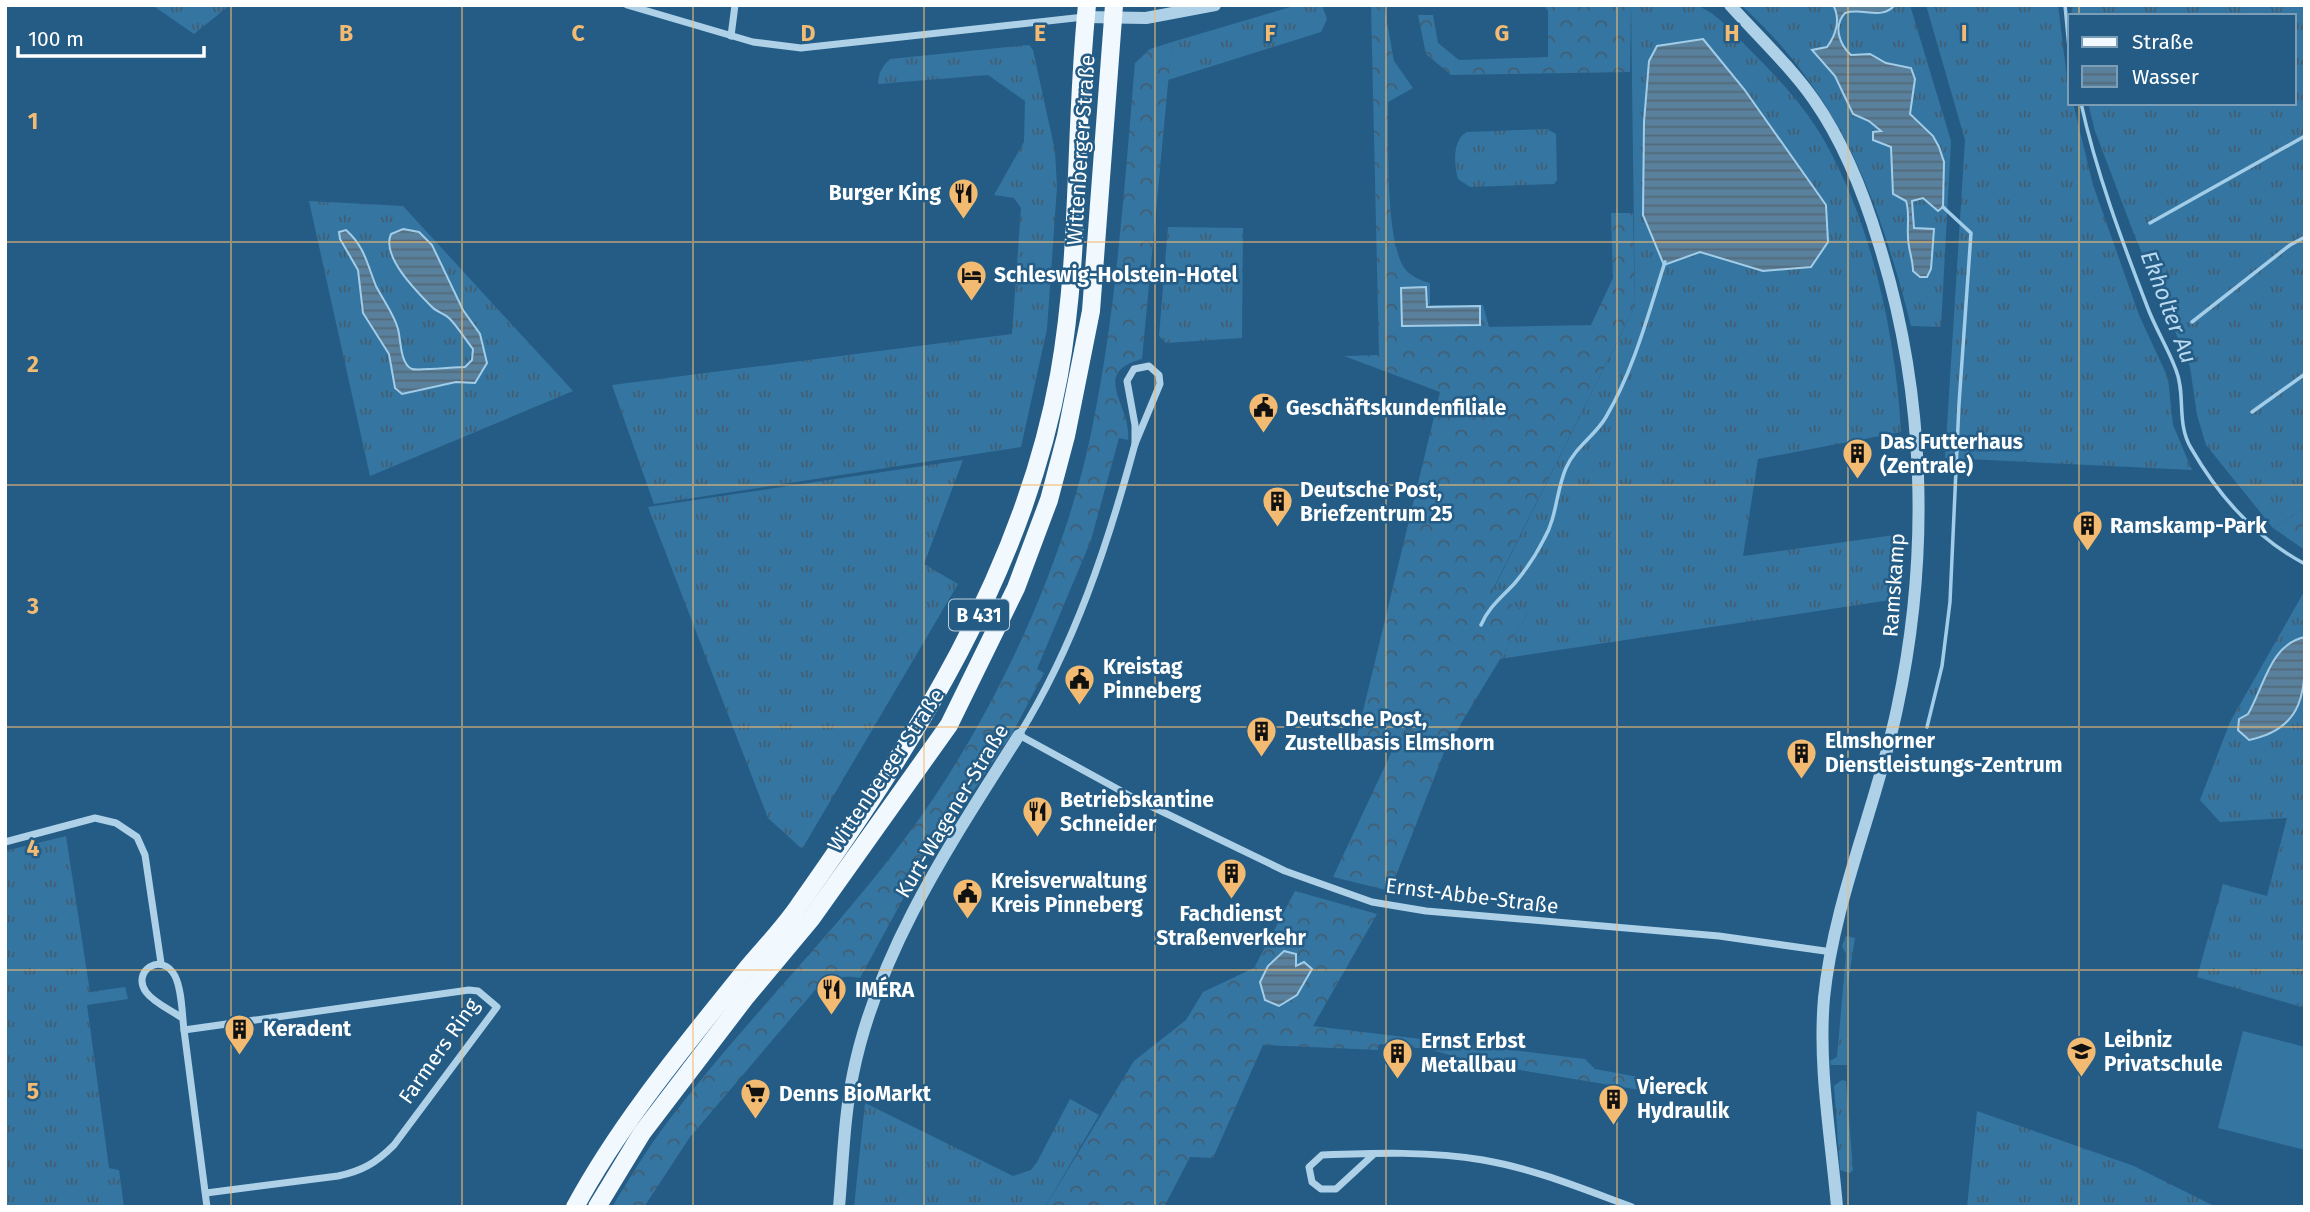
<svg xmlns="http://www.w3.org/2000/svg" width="2310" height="1212" font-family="'Fira Sans',sans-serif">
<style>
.grass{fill:url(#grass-tufts)}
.forest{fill:url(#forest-crowns)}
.garden{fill:#3575a1}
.water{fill:url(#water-rules);stroke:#a2cde9;stroke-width:2}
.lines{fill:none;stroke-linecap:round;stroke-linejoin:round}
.stream{stroke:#a2cde9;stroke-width:3.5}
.minor{stroke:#aed1e8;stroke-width:7}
.tertiary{stroke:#aed1e8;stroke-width:12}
.primary{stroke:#f1f8fe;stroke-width:18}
.grid{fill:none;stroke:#f3bb72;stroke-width:2;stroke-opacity:0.55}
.labels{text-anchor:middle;stroke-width:5;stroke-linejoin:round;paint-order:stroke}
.shield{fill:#245c85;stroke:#bdceda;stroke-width:2}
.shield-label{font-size:19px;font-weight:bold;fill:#fff}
.street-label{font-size:21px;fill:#fff;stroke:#245c85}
.poi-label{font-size:21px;font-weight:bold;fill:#fff;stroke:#245c85;text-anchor:start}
.water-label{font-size:23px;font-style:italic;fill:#b9daf0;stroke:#245c85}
.grid-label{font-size:23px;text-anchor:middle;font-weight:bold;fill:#f3bb72;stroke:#245c85;stroke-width:5;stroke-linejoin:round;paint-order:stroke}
</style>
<defs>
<pattern id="grass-tufts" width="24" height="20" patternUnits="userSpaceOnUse" patternTransform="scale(1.75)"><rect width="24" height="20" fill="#3575a1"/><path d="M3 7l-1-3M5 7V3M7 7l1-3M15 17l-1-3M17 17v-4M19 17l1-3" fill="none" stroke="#425e72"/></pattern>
<pattern id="forest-crowns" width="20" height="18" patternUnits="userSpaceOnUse" patternTransform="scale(1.75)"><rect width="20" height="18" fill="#3575a1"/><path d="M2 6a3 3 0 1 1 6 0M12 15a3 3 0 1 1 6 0" fill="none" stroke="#425e72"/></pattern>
<pattern id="water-rules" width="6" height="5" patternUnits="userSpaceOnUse" patternTransform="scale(1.75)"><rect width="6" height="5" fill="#59809c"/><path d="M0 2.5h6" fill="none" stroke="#536978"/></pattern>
</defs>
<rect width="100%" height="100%" fill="#245c85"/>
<g class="grass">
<polygon points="152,5 230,5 194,34"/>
<polygon points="1297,5 1322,5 1327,19 1321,32 1168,80 1172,42"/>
<path d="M 1631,5 C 1650,5 1676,1 1695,5 C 1716,11 1737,37 1752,52 C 1779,79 1806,108 1825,142 C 1872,225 1896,337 1901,432 L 1758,459 L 1743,556 L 1902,534 L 1897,599 L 1500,659 L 1528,613 L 1491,594 L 1635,306 Z"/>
<path d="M 1741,5 L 1910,5 L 1951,141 L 1941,327 L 1911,326 C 1879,199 1840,95 1741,5 Z"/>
<polygon points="1926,5 2058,5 2070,103 2073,103 2093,185 2139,315 2168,378 2173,425 2192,470 1945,458 1965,140"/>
<polygon points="2071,5 2305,5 2305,507 2273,528 2206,445 2197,415 2190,367 2134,234 2095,131 2088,103 2294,103 2294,16 2072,16"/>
<path d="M 1029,45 L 1033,50 L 1055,151 L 1057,187 L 1047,329 L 1021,447 L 654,504 L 612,385 L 1012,334 L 1021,208 L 1014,198 L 994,195 L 1024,142 L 1025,101 L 988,75 L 878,84 C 879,72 881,68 890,59 Z"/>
<path d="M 1547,129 L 1556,134 L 1557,180 L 1554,184 L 1470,187 L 1458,179 C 1454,165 1452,139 1467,132 Z"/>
<polygon points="309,201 403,206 573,391 370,476"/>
<polygon points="1168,227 1243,228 1242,338 1166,343 1159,336"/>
<polygon points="963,460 924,564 958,584 802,849 768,818 648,507"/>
<polygon points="2305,590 2305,1008 2197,977 2223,884 2267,896 2287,818 2220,822 2200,800 2230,722"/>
<polygon points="66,836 90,992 125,987 128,999 87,1005 109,1168 119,1170 124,1207 5,1207 5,851"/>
<polygon points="1846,936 1855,938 1847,990 1847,1065 1831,1065 1830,1061 1837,1057 1846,954 1842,946"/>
<polygon points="1842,1080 1846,1081 1853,1170 1850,1173 1840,1170 1834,1086"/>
<polygon points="1070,1099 1099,1115 1045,1207 854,1207 865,1103 1013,1176 1031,1170 1037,1162"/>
<polygon points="1977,1111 2134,1166 2216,1207 1967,1207"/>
</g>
<g class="forest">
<path d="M 1371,5 L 1384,5 L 1394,61 L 1413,88 L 1388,102 C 1389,141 1385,234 1403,266 C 1408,275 1421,281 1430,283 L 1430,305 L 1483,305 L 1489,327 L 1591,325 L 1613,278 L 1611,213 L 1633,213 L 1635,306 L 1491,593 L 1528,613 L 1445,750 L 1390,891 L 1333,877 L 1392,751 L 1357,736 L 1440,392 L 1344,356 L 1379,355 Z"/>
<polygon points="1544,5 1631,5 1630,72 1451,75 1426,54 1418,15 1433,15 1438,43 1459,60 1548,57 1548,11"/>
<path d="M 1172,42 L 1142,359 C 1089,373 1132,406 1128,440 L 1119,438 L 1091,540 L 1037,669 L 1044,673 L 1012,734 L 916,875 L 860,978 C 841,974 831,980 815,990 L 690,1137 L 644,1207 L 612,1207 C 630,1178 648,1147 669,1120 C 753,1010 855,914 933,799 C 1002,696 1062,564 1089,443 C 1116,318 1124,191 1135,63 L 1150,49 Z"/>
<polygon points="2305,507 2305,550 2273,528"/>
<polygon points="1295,891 1377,914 1313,1026 1585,1059 1595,1069 1654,1080 1652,1092 1483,1064 1428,1049 1379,1044 1378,1050 1263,1045 1213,1158 1190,1157 1164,1207 1045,1207 1134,1061 1186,1020 1203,992 1254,968"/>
</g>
<polygon class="garden" points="2243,1031 2305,1047 2305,1150 2218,1128"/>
<g class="water">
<path d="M 1833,5 L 1895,5 C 1881,21 1863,7 1845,13 C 1833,26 1839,44 1851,55 L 1870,54 L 1886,63 L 1911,68 L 1915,79 L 1910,114 L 1933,136 L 1939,147 L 1944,162 L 1943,207 L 1938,211 L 1923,198 L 1912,201 L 1914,228 L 1934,229 L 1931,269 L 1927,277 L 1920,277 L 1913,271 C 1913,259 1908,249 1908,237 C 1907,225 1910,213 1906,201 L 1893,194 L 1891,147 L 1873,140 L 1873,132 L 1881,131 L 1869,121 L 1853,114 L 1835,76 L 1812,50 L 1827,47 C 1836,35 1841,19 1833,5 Z"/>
<polygon points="1703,39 1744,89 1826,205 1828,242 1811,267 1763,271 1700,252 1664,265 1643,215 1644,122 1649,61 1657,46"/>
<path d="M 403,229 L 419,232 L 432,245 L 463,310 L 480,334 L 487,363 L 475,383 L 456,382 L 402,394 L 395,388 L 389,354 L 363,313 L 358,270 L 340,239 L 339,232 L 346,230 C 365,247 367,264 376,286 C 383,300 394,314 398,329 C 401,340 400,364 412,369 C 417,371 455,367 465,367 L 472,360 L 473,349 C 465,339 458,327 449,318 C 444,313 436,312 431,306 C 416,291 381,256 391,234 Z"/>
<polygon points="1426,287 1427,307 1480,306 1480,325 1402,326 1401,288"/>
<path d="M 2305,637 C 2305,686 2308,728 2249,740 L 2238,730 L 2239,719 L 2248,714 C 2264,687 2270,644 2305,637 Z"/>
<polygon points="1284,951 1296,954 1296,966 1304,962 1312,969 1297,995 1279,1006 1265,1000 1260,982 1268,966"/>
</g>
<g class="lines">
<g class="stream">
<polyline points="2065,5 2070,58"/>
<path d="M 2081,103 C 2096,172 2122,241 2147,306 C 2155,328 2168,348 2176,370 C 2186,394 2176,423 2191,448 C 2218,495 2256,538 2305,564"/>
<polyline points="2150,223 2305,136"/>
<polyline points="2192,322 2290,245 2305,237"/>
<polyline points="2252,412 2305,374"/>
<path d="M 1481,625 C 1488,608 1501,598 1514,584 C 1525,571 1536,555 1544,539 C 1557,517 1556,491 1566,468 C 1575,447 1595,436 1606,417 C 1634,369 1648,315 1665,262"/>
<polyline points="1927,727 1942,666 1950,602 1959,404 1971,233 1943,207"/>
</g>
<g class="minor">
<polyline points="627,5 753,42 801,48 1084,17"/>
<polyline points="731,36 735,5"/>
<polygon points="1149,366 1159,375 1160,384 1135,444 1135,425 1127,381 1134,369"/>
<path d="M 1135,444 C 1108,544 1074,647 1019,735 L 1134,798 L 1285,871 L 1372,902 L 1426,911 L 1719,936 L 1832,952"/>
<polyline points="5,842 95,818 116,823 137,837 145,855 161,963"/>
<path d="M 182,1018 C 171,1010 154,1003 146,992 C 131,971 162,951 175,976 C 182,990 182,1014 184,1030 L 207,1207"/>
<path d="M 184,1030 L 469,990 L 478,991 L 497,1007 L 394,1145 C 376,1163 362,1171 338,1176 L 206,1193"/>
<path d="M 1374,1154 L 1336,1189 L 1321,1189 L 1312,1182 L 1309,1167 L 1322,1155 C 1375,1153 1431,1151 1483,1160 C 1535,1169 1583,1189 1632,1207"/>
</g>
<g class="tertiary">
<path d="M 1730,5 C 1758,36 1790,66 1814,100 C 1844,143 1864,194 1879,244 C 1926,394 1930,556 1897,709 C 1877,805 1834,899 1824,998 C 1818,1068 1831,1137 1837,1207"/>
<polyline points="1085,17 1146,18 1215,5"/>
<path d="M 839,1207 C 843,1163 844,1117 853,1074 C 878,950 952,841 1019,735"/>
</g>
<g class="primary">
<path d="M 575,1207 C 621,1122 684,1047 744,972 C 763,949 784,928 800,904 C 914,742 1023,573 1059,375 C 1081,253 1074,128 1087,5"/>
<polyline points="597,1207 642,1133 745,998 811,919 949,725 1016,588 1049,500 1066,436 1091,311 1114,5"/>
</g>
</g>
<path class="grid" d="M 231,5 L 231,1207M 462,5 L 462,1207M 693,5 L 693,1207M 924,5 L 924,1207M 1155,5 L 1155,1207M 1386,5 L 1386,1207M 1617,5 L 1617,1207M 1848,5 L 1848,1207M 2079,5 L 2079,16M 2079,103 L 2079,1207M 5,242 L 2305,242M 5,485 L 2305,485M 5,727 L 2305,727M 5,970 L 2305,970"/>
<defs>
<symbol id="restaurant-pin" viewBox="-11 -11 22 30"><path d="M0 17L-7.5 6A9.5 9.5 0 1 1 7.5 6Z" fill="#f3bb72" stroke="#245c85"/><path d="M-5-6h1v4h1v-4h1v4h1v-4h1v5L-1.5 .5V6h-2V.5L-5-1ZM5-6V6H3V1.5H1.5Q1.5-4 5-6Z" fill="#111"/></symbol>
<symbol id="hotel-pin" viewBox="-11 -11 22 30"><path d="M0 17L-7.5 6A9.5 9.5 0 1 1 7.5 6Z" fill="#f3bb72" stroke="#245c85"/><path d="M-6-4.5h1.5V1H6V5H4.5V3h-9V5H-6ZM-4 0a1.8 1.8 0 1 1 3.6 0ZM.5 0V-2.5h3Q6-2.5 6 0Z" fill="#111"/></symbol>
<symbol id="civic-pin" viewBox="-11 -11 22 30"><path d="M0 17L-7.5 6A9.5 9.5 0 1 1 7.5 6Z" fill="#f3bb72" stroke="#245c85"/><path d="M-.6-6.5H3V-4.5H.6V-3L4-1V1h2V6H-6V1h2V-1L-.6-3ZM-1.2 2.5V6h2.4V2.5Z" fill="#111"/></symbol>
<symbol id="building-pin" viewBox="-11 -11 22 30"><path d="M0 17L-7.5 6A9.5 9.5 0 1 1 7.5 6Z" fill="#f3bb72" stroke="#245c85"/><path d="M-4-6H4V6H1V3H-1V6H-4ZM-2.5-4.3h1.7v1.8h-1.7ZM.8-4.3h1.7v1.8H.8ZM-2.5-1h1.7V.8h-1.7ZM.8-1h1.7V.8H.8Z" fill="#111"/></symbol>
<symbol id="school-pin" viewBox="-11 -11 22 30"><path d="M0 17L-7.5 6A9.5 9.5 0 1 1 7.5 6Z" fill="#f3bb72" stroke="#245c85"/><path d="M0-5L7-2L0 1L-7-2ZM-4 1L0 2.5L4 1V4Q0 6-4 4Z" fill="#111"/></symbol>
<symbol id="supermarket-pin" viewBox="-11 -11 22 30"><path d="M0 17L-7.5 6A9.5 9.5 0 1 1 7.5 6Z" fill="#f3bb72" stroke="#245c85"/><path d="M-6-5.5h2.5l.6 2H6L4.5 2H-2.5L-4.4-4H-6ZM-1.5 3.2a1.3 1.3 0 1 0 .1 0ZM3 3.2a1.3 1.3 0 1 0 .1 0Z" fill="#111"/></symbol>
</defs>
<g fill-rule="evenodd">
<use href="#restaurant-pin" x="946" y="176" width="35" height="47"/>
<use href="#hotel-pin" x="954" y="258" width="35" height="47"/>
<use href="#civic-pin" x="1246" y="390" width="35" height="47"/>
<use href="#building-pin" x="1840" y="436" width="35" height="47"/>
<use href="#building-pin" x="1260" y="484" width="35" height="47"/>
<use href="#building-pin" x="2070" y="508" width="35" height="47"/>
<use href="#civic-pin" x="1062" y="662" width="35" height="47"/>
<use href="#building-pin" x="1244" y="714" width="35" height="47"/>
<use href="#building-pin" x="1784" y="736" width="35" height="47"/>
<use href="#restaurant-pin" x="1020" y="794" width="35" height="47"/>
<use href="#building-pin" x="1214" y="856" width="35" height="47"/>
<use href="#civic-pin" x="950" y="876" width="35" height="47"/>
<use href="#restaurant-pin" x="814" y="972" width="35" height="47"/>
<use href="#building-pin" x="222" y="1012" width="35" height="47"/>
<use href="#school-pin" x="2064" y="1034" width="35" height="47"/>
<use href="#building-pin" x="1380" y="1036" width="35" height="47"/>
<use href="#supermarket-pin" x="738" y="1076" width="35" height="47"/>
<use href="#building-pin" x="1596" y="1082" width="35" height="47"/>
</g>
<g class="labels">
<rect class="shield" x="949" y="599.5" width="60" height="31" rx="5"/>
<g class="shield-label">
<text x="979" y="622">B 431</text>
</g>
<g class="street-label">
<text transform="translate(1081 150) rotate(-86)" y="7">Wittenberger Straße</text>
<text transform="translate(1894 585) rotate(-86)" y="7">Ramskamp</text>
<text transform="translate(886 770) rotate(-56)" y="7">Wittenberger Straße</text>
<text transform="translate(952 811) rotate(-59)" y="7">Kurt-Wagener-Straße</text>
<text transform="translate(1472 896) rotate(7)" y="7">Ernst-Abbe-Straße</text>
<text transform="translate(439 1051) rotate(-55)" y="7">Farmers Ring</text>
</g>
<g class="poi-label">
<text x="941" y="200" text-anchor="end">Burger King</text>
<text x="994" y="282">Schleswig-Holstein-Hotel</text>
<text x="1286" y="415">Geschäftskundenfiliale</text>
<text x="1880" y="449">Das Futterhaus<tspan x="1880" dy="24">(Zentrale)</tspan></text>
<text x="1300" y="497">Deutsche Post,<tspan x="1300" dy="24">Briefzentrum 25</tspan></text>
<text x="2110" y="533">Ramskamp-Park</text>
<text x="1103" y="674">Kreistag<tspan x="1103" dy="24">Pinneberg</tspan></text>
<text x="1285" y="726">Deutsche Post,<tspan x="1285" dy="24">Zustellbasis Elmshorn</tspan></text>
<text x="1825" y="748">Elmshorner<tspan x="1825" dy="24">Dienstleistungs-Zentrum</tspan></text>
<text x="1060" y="807">Betriebskantine<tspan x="1060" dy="24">Schneider</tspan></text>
<text x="991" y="888">Kreisverwaltung<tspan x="991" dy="24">Kreis Pinneberg</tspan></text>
<text x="1231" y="921" text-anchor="middle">Fachdienst<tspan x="1231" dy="24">Straßenverkehr</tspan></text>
<text x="855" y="997">IMÉRA</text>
<text x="263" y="1036">Keradent</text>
<text x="2104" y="1047">Leibniz<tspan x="2104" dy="24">Privatschule</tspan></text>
<text x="1421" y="1048">Ernst Erbst<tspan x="1421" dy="24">Metallbau</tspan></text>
<text x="1637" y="1094">Viereck<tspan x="1637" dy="24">Hydraulik</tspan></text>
<text x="779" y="1101">Denns BioMarkt</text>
</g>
<g class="water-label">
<text transform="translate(2169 307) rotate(69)" y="8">Ekholter Au</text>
</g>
</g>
<g class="grid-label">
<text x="346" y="41">B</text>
<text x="578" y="41">C</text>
<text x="808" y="41">D</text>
<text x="1040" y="41">E</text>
<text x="1270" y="41">F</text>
<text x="1502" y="41">G</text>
<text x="1732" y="41">H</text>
<text x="1964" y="41">I</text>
<text x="33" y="129">1</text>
<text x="33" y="372">2</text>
<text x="33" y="614">3</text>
<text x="33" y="856">4</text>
<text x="33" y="1099">5</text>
</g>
<rect width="2310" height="1212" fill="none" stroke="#ffffff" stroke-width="14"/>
<rect x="2068" y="14" width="228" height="91" fill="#245c85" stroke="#7c9db6" stroke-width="2"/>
<rect x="2082" y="37" width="35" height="10" fill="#f1f8fe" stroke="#7c9db6" stroke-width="2"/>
<text x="2132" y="49" font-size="21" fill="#ffffff">Straße</text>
<rect x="2082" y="66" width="35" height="21" fill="url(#water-rules)" stroke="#7c9db6" stroke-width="2"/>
<text x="2132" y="84" font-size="21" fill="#ffffff">Wasser</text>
<path d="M18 46v10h186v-10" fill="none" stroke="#ffffff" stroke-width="3.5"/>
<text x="28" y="46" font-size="21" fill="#ffffff" stroke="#245c85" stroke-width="5" paint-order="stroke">100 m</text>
</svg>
